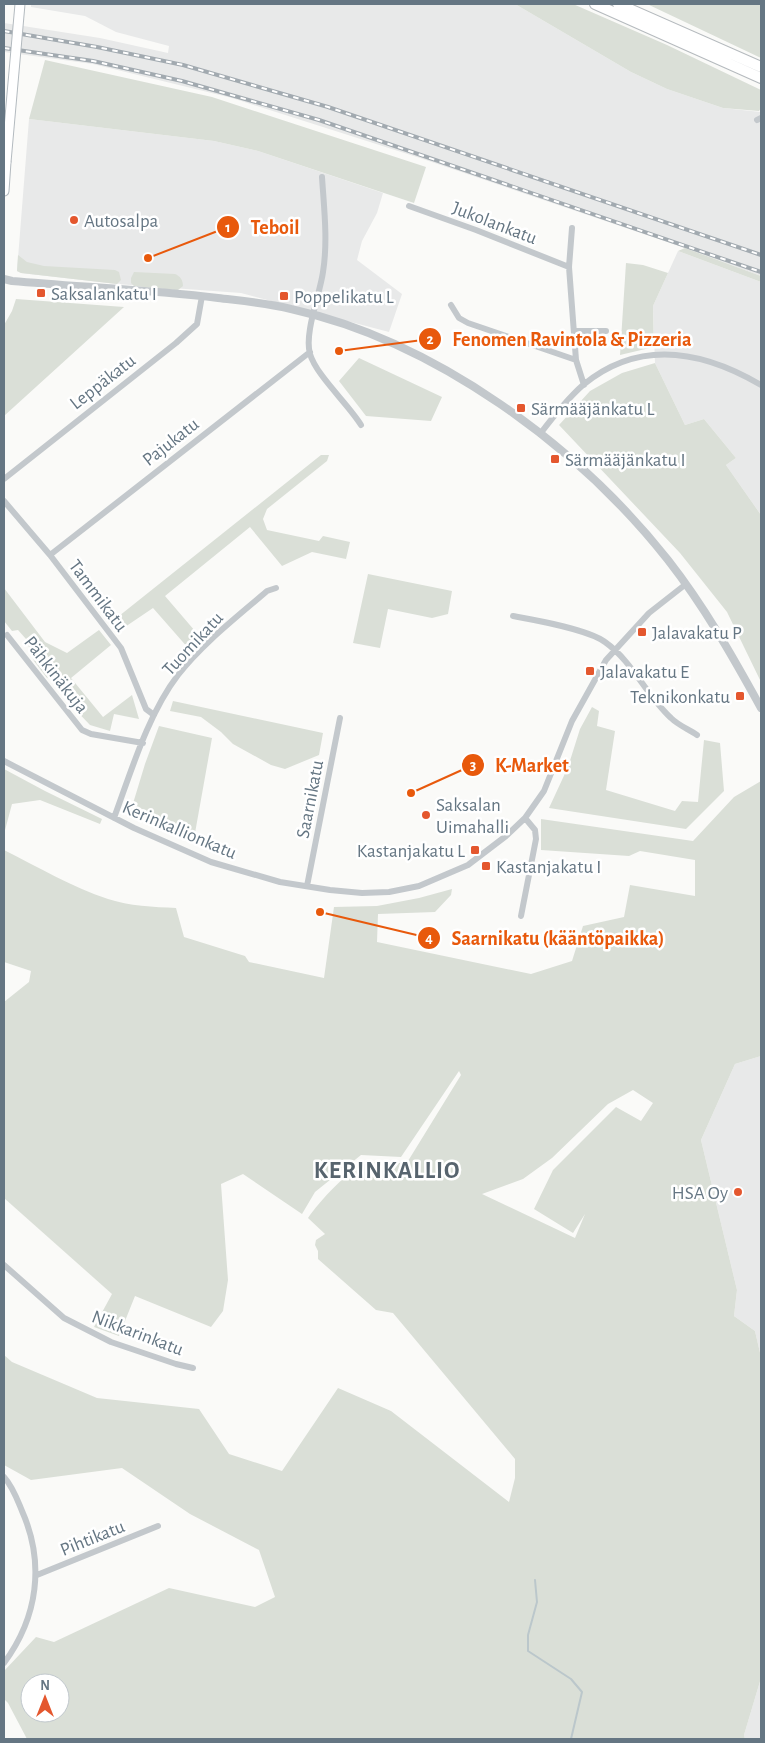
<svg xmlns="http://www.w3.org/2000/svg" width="765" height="1743" font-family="'Alegreya Sans',sans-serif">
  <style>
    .built { fill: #e8e9e9 }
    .green { fill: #dadfd7; fill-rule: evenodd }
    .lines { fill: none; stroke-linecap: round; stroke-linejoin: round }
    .stream { stroke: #bbc7cb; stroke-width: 2 }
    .secondary-casing { stroke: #b3babf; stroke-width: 11 }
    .primary-casing { stroke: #b5babe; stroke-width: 12 }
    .minor { stroke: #c3c8cc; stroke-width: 6 }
    .tertiary { stroke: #c3c8cc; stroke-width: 8 }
    .secondary { stroke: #fff; stroke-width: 9 }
    .primary { stroke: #fff; stroke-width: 10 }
    .rail-casing { stroke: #a2aab0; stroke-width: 4 }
    .rail { stroke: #fff; stroke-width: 2; stroke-dasharray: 5.5; stroke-linecap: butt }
    .secondary-bridge-casing { stroke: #b3babf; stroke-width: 11; stroke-linecap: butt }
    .secondary-bridge { stroke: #fff; stroke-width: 9 }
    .poi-dot { fill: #e4572e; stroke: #fff; stroke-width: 2 }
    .labels { text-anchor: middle; stroke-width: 5; stroke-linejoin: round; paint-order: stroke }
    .poi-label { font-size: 19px; fill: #657683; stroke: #fff; text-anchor: start }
    .street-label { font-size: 19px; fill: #657683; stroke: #fff }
    .district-label { font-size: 24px; font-weight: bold; letter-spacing: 1px; fill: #57646e; stroke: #fff }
    .leader { fill: none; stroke: #e8590c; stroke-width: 2 }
    .callout-dot { fill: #e8590c; stroke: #fff; stroke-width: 2 }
    .mark-label { font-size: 15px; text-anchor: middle; font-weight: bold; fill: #fff }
    .callout-label { font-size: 20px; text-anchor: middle; font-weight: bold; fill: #e8590c; stroke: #fff; stroke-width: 5; stroke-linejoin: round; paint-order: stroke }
  </style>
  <rect width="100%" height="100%" fill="#fafaf8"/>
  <path class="built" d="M31,4H515L631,72L667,89L723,108L761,112V276L685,248L420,158L232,98L93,64L4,52V23L100,38L168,53L169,46L116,32L85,16L31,7Z
    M29,119L214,141L258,151L383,193L377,213L362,241L357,260L402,294L389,332L241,293L117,284L21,273L17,271Z
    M678,251L761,282V515L726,465L736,458L704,419L685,425L655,363L653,306Z
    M761,1056V1357L755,1331L734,1316L737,1290L701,1140L735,1064Z
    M761,1678V1739H745L744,1735Z"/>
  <path class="green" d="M515,4H573L667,45L761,90V108L759,111L723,108L667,89L631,72Z
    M647,4H761V58Z
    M45,60L212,97L426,167L414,203L258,151L214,141L29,119Z
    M685,248L761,276V282L678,251Z
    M18,255L27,262L44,266L115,270L119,272L121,280L117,284L21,273L17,271Z
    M626,263L643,265L668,273L653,306L654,347L620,355Z
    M134,272L175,274C180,276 183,280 183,286L178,290H175L134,286L131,283V278Z
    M16,299L124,307L4,416V325L12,311Z
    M359,358L442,397L431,421L366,416L339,381Z
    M655,363L685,425L704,419L736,458L726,465L761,515V682L727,612L680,553L559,425L590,391L622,373Z
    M321,455H329L327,461L267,509L263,519L267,530L319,541L323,536L350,542L346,559L312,552L282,566L250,527L165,596L201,638L189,649L153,608L122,629L114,620Z
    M368,574L452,591L448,614L432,618L388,609L380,648L353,643Z
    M4,588L45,642L67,653L99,630L111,645L71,678L103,717L132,695L139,719L114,714L110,731L90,725L68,702L63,688L57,680L47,678L34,661L26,639L18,630L12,631L4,621Z
    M173,701L323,733L319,755L285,769L271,765L233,744L221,732L201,717L170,711Z
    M592,707L599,711L597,726L615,731L606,790L675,811L682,801L698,802L704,740L720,743L724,791L686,829L549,808L568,767L580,729Z
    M159,726L212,738L195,833L139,815L131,810L145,764Z
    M4,769L45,791L102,819L100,824L40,800L12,804L4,834Z
    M761,781V1056L735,1064L701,1140L737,1290L734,1316L755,1331L761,1357V1678L744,1735L745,1739H27L8,1703L4,1699V1671L36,1637L54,1642L169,1588L255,1607L275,1597L259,1550L190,1514L122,1468L31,1480L4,1465V1355L12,1362L97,1398L199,1409L229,1454L282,1471L338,1388L391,1411L509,1502L515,1478V1459L393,1313L376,1310L318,1259V1251L315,1245L316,1240L325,1234L308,1218C319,1202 350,1167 369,1163C383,1161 395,1166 408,1161L461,1075L459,1071L401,1157L361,1155L315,1192L302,1214L243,1174L221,1184L228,1280L223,1311L211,1327L135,1296L119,1336L94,1327L112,1294L4,1198V1002L29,982L31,971L4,962V850C38,867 72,887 108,899C129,906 154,907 176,908L184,937L245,956L249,962L324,978L334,907L377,906L419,898L452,889L451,895L435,912L378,914L377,942L531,974L572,961L583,926L624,917L630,885L695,896V860L640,851L629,856L541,850V819L693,841L734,797ZM633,1090L653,1103L641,1121L616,1107L553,1170L534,1209L573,1233L585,1214L575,1238L482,1194L523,1179L552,1158L608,1104ZM30,1683H60V1713H30Z"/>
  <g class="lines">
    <path class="stream" d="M535,1580L537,1602L528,1635V1651L571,1679L582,1692L571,1739"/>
    <g class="secondary-casing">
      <path id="secondary" d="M4,191L6,162"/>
    </g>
    <g class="primary-casing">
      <path id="primary" d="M595,4L761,78
        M618,4L761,67"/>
    </g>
    <path class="minor" d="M757,120L761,118
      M322,177C324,208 328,241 323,272C320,294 304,333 310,354C316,375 349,405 361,425
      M409,206L476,230L569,267
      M572,228L569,267L576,360L584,385
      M451,305L459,318L468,323L576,360
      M574,331H606
      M540,434C553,417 567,399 583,385C640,338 703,351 761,385
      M4,479L176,343L197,324L202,296
      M4,501L50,555L121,648L146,709L154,715
      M50,555L310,352
      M513,616C535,620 588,629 605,642C633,662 646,695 671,718C678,725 688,729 697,735
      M7,635L82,730L91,734L143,743
      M4,761L134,828L211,862L280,882L330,890L362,893L389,892L419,886L468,865L506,836L525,818L544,791L572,721L606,660L649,613L686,584
      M114,818C131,772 148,714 178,675C203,643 237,617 267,591L276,588
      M307,886L340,718
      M521,916L536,839L535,830L525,818
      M4,1265L64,1318L111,1342L176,1364L193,1368
      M4,1477C13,1487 17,1499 22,1511C45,1563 38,1617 4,1663
      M37,1575L158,1526"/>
    <path class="tertiary" d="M4,279L12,281C81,287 150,290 218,298C243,301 267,303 291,309C435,341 578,446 668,560C704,606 733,657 761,708"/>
    <use href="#secondary" class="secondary"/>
    <use href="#primary" class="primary"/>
    <g class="rail-casing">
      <path id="rail" d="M4,31L97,47L183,65L328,107L761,255
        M4,48L93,61L182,81L319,120L761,272"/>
    </g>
    <use href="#rail" class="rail"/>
    <g class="secondary-bridge-casing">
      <path id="secondary-bridge" d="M6,162L20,4"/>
    </g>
    <use href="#secondary-bridge" class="secondary-bridge"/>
  </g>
  <g class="poi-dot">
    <circle cx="74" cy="220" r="5"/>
    <rect x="36" y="288" width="10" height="10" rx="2.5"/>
    <rect x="279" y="291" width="10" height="10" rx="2.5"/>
    <rect x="516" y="403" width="10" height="10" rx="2.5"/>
    <rect x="550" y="454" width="10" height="10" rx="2.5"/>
    <rect x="637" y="627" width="10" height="10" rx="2.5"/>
    <rect x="585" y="666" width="10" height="10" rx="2.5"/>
    <rect x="735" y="691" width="10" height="10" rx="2.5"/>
    <circle cx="426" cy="815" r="5"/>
    <rect x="470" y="845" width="10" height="10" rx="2.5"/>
    <rect x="481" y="861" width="10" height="10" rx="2.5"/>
    <circle cx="738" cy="1192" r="5"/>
  </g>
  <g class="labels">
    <g class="poi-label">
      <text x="84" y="227">Autosalpa</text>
      <text x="51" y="300">Saksalankatu I</text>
      <text x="294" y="303">Poppelikatu L</text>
      <text x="531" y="415">Särmääjänkatu L</text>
      <text x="565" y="466">Särmääjänkatu I</text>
      <text x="652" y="639">Jalavakatu P</text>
      <text x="600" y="678">Jalavakatu E</text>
      <text x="730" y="703" text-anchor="end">Teknikonkatu</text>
      <text x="436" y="811">Saksalan<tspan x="436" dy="22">Uimahalli</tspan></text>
      <text x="465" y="857" text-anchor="end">Kastanjakatu L</text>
      <text x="496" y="873">Kastanjakatu I</text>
      <text x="728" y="1199" text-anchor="end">HSA Oy</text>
    </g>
    <g class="street-label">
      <text transform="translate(495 222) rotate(21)" y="7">Jukolankatu</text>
      <text transform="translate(102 381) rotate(-38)" y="7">Leppäkatu</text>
      <text transform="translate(170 441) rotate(-38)" y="7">Pajukatu</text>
      <text transform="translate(99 595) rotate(53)" y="7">Tammikatu</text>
      <text transform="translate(192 643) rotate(-47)" y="7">Tuomikatu</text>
      <text transform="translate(57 674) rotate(52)" y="7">Pähkinäkuja</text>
      <text transform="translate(309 799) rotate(-79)" y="7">Saarnikatu</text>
      <text transform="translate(180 829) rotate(23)" y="7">Kerinkallionkatu</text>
      <text transform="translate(138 1332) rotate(21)" y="7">Nikkarinkatu</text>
      <text transform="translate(92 1537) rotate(-22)" y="7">Pihtikatu</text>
    </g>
    <g class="district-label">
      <text x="387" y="1178">KERINKALLIO</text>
    </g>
  </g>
  <path class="leader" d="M148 258L228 227M339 351L430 339M411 793L473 765M320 912L429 938"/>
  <g class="callout-dot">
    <circle cx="148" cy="258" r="5"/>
    <circle cx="339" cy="351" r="5"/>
    <circle cx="411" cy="793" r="5"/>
    <circle cx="320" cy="912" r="5"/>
    <circle cx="228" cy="227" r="12"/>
    <circle cx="430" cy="339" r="12"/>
    <circle cx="473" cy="765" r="12"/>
    <circle cx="429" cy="938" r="12"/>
  </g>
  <g class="mark-label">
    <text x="228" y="232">1</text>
    <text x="430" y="344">2</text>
    <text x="473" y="770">3</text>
    <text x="429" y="943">4</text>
  </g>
  <g class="callout-label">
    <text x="275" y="234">Teboil</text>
    <text x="572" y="346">Fenomen Ravintola &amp; Pizzeria</text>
    <text x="532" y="772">K-Market</text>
    <text x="558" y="945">Saarnikatu (kääntöpaikka)</text>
  </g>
  <rect width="765" height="1743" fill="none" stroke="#657683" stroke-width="10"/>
  <g transform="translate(45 1698)"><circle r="24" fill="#ffffff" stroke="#c1c8cd"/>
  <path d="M0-4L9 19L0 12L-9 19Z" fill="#e4572e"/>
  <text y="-8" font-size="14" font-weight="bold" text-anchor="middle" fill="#657683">N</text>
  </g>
</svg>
